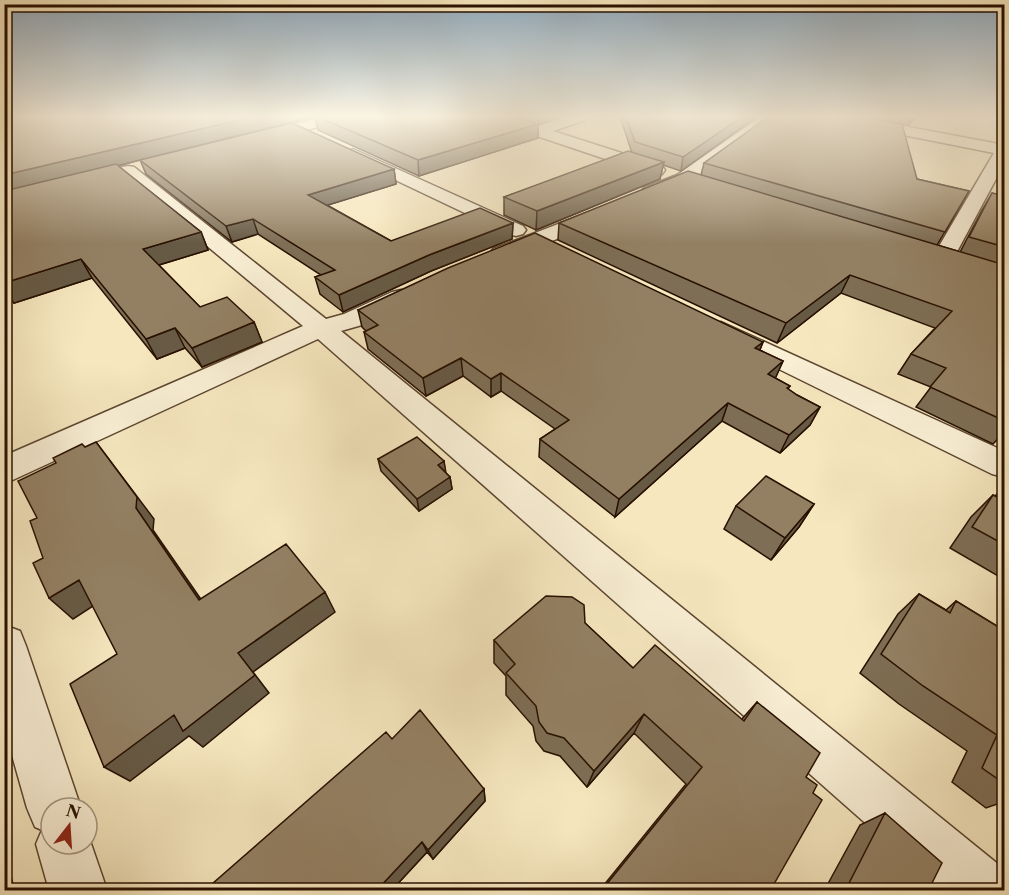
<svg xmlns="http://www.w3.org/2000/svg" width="1009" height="895" font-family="'Libre Caslon Text',serif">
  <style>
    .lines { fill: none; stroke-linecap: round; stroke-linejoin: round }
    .street-casing { stroke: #5c4630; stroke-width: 3 }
    .street { fill: #f9efd5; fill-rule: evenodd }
    .wall { fill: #7e6e55; stroke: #281000; stroke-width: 1.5 }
    .shaded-wall { fill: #675a45; stroke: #281000; stroke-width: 1.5 }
    .building { fill: #938063; stroke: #281000; stroke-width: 1.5 }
  </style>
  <rect width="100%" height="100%" fill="#f6e7bf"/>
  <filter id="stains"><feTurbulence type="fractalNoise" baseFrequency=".00333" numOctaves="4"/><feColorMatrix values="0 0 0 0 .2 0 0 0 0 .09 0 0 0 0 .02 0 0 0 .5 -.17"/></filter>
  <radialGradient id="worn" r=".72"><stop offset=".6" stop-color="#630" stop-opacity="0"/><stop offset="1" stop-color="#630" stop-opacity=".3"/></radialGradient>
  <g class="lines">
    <g class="street-casing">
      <path id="street" d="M322,117H347L345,120L256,143L248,138L251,135Z
        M487,117H509L538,126L565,117H587L585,120L553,131L662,166L665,170L662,174H650L489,120Z
        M760,117H777L689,183L650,197L644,196L641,192L644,188L677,175Z
        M826,117H856L1004,145V164L951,263L943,265L935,263L932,258L994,153L833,121Z
        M353,149L523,226L526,230L523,234L516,236L509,234L347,157L345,154Z
        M128,166L134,167L326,319L344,314L392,292L401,290L410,292L413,297L410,302L362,325L341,331L1004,869V890H941L318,339L4,484V456L303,326L122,175L119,171L122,167Z
        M600,208L607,210L610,214L607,218L509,259L501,261L493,259L490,254L493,249Z
        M721,322L1004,451V477L992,474L712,336L708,330L712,324Z
        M4,625L20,631L26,646L81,808H51V844H87V832L107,890H49L36,844L42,830L35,827L27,808L4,727Z"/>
    </g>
    <use href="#street" class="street"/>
  </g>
  <path class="wall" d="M4,117H312L209,143L394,169L396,184L327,205L391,241L513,223L512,239L431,271L343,312L320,294L315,277L321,275L258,234L232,242L146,174L140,160L118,166L201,232L208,250L159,265L200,307L254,322L262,342L202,367L185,348L157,359L92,278L14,303L5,290Z
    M315,117H558L538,125V138L419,176L318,130Z
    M620,117H756L681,171L663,165L660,179L536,230L504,215V197L632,153Z
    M869,117H917L908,125Z
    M704,163L917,179L969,191L937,245L960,252L982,210L992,193L1005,196V293L998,304L1005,306V431L993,444L916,407L931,387L898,374L911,354L935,328L841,293L777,343L558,240L559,223L701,175Z
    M358,310L763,342L760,350L783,361L775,378L790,386L788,389L797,395L820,407L810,425L780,453L722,421L615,517L539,457L540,439L555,429L501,391L491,397L463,376L426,396L368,349L364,332L366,331L362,327Z
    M378,459L444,461L445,472L450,477L452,489L419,511L381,471Z
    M1003,488L1005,489V580L950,548L971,517L993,495L995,496Z
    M814,504L799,527L771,560L724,529L736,506Z
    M919,594L946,610L956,601L1005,631V806L1000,803L986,808L952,782L967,751L899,704L860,673L898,614Z
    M585,623L633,668L741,720L757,702L806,777L770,891H599L686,784L634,733L587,787L560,756L544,751L536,741L533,726L506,695V676L494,663V640Z
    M392,739L484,789L485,801L433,859L427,852L391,891H204Z
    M885,813L928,891H824L860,825Z"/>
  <path class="shaded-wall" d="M252,117H312L4,194V175Z
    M538,117H558L538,125V138L419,176L418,160L538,124Z
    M742,117H756L681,171L683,157Z
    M911,117H917L908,125Z
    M664,162L660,179L536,230L537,211Z
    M394,169L396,184L312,210L308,195Z
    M253,219L258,234L232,242L226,226Z
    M513,223L512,239L431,271L343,312L339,295L429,255Z
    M201,232L208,250L152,267L143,249Z
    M81,259L92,278L14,303L4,290V283Z
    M850,275L841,293L777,343L786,323Z
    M254,322L262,342L202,367L192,348Z
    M175,328L185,348L157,359L146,339Z
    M763,342L756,359L755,348Z
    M461,358L463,376L426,396L423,378Z
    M783,361L775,379L768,374Z
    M501,373V391L491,397V379Z
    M728,403L722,421L615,517L619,499Z
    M820,407L810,425L780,453L789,435Z
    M96,442L154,519L153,530L216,621L199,600L136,508Z
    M444,461L446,473L438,465Z
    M450,477L452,489L419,511L417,499Z
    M814,504L799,527L771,560L785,538Z
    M79,580L101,601L73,619L49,598Z
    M325,592L335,612L253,672L269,693L203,747L189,736L130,781L104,767L238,653Z
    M644,714L634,733L587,787L594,771Z
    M484,789L485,801L433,859L428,850Z
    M422,842L427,852L391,891H376Z
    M4,852L15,891H4Z"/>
  <path class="building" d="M16,117H252L4,175V119Z
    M318,117H516L538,124L418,160Z
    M626,117H742L683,157L635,142Z
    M768,117H867L902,124L917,179L969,191L945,232L704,163Z
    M292,123L394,169L308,195L391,241L480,208L513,223L429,255L339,295L315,277L335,270L253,219L226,226L140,160Z
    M628,151L664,162L537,211L504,197Z
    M116,164L201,232L143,249L200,307L227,297L254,322L192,348L175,328L146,339L81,259L4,283V191Z
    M688,171L1005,265V293L998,304L1005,306V421L930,387L946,368L911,354L952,311L850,275L786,323L559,223Z
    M992,193L1005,196V247L969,237Z
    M535,233L763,342L755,348L783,361L768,374L790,386L787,388L797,395L820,407L789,435L728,403L619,499L540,439L569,420L501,373L491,379L461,358L423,378L364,332L378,325L358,310L448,268Z
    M417,437L444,461L438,465L450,477L417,499L378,459Z
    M96,442L137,497L136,508L199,600L286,544L325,592L238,653L255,675L183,731L174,715L104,767L70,684L117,654L79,580L49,598L33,563L43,558L30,521L37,518L18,481L56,463L53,458L82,444L85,447Z
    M766,476L814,504L785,538L736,506Z
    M1003,488L1005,489V545L972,527L993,495L997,497Z
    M919,594L950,613L956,601L1005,631V784L982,768L997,735L923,686L881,654Z
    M546,596L572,597L584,605L585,623L633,668L655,645L744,721L757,702L820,753L806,777L817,785L813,793L822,800L770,891H601L702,767L644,714L594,771L564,738L547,733L539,722L536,706L506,673L515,664L494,640Z
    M420,710L484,789L428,850L422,842L376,891H204L386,732L392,739Z
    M885,813L942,863L928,891H845Z"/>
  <linearGradient id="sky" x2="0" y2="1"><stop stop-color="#91abbe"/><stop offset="0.48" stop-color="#fbf4e2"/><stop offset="1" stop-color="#fbf4e2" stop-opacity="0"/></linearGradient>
  <rect width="1009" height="243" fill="url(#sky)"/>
  <rect width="1009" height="895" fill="none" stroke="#f6e7bf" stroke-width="24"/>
  <rect x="6" y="6" width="997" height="883" fill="none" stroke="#281000" stroke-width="3"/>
  <rect x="12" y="12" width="985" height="871" fill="none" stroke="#281000" stroke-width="1.5"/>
  <g transform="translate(69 826) rotate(17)"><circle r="28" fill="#f9efd5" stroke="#a59680" stroke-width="1.5"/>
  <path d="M0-4.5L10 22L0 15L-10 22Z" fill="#8f2418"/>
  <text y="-9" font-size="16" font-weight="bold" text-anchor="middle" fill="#281000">N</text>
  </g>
  <rect width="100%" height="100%" filter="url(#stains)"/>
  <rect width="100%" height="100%" fill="url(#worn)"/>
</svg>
